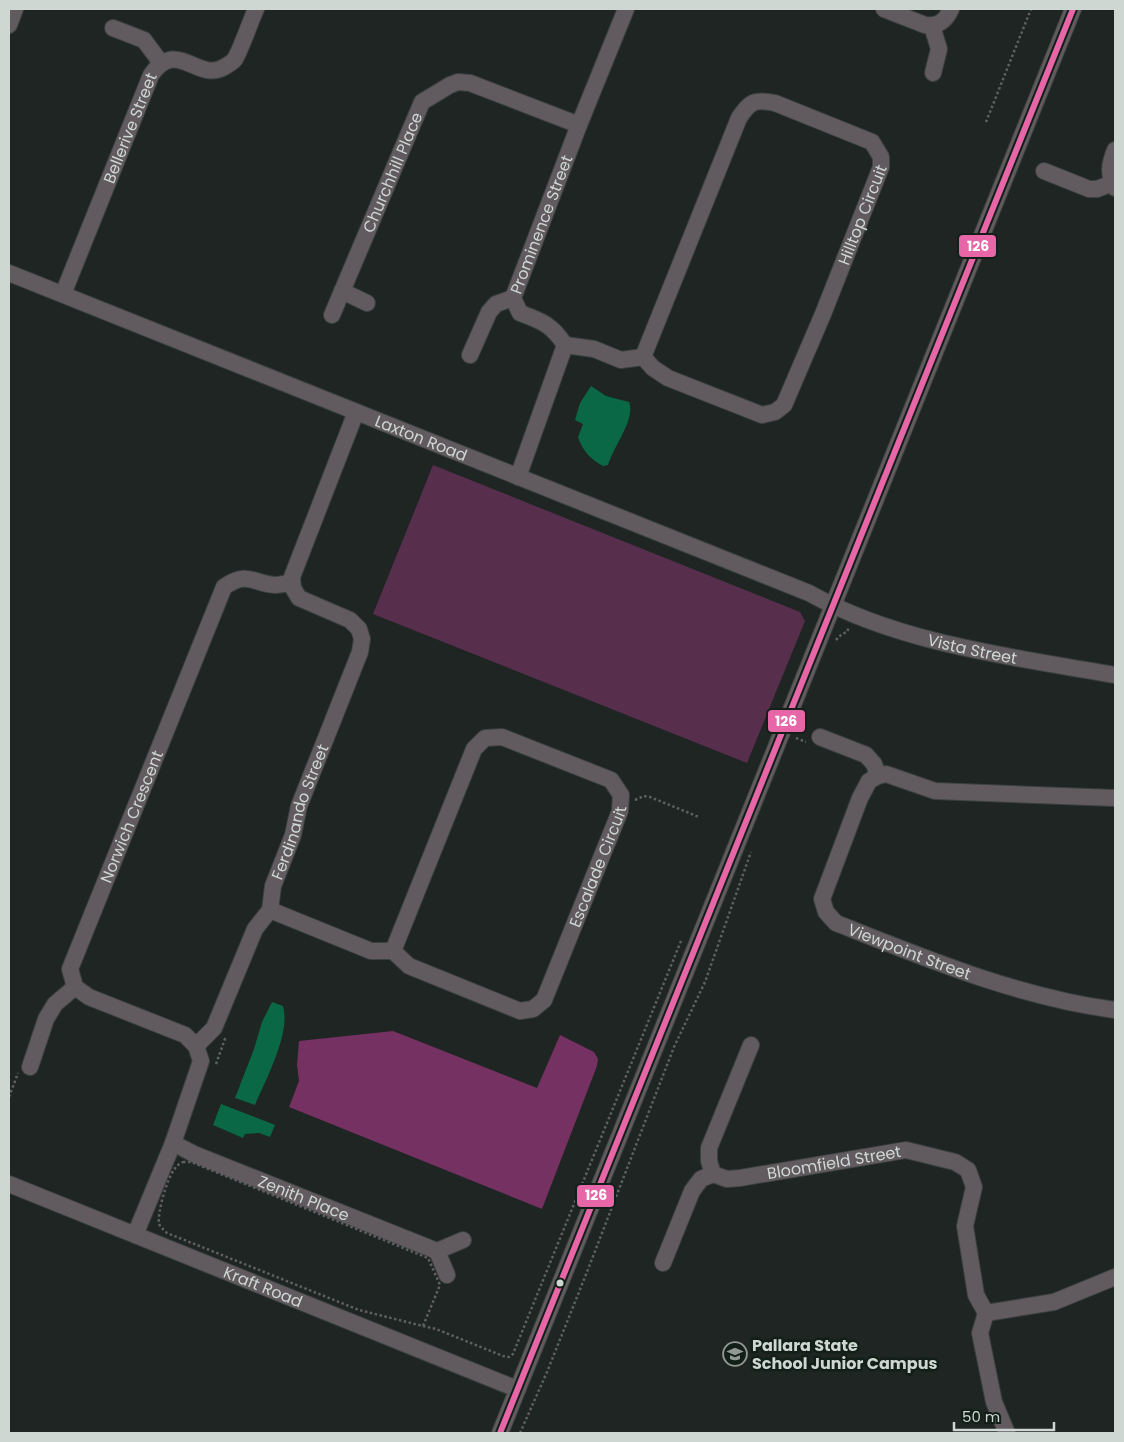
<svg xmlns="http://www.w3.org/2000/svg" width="1124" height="1442" font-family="Poppins,sans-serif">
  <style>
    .green { fill: #572e4c }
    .forest { fill: #743162 }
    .water { fill: #0a6847 }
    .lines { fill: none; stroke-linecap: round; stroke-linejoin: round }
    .minor-casing { stroke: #3b413e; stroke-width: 18 }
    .path { stroke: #605f61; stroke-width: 2.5; stroke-dasharray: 2.5 2.5; stroke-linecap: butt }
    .minor { stroke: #615b5f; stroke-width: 16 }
    .bus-1-casing { stroke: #121f18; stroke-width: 10 }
    .bus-1 { stroke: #e766a7; stroke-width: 6 }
    .bus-dot { fill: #cfd7d2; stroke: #121f18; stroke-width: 2 }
    .labels { text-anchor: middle; stroke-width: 5; stroke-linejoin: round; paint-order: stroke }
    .street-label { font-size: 16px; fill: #cfd7d2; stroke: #121f18 }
    .poi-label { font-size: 16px; font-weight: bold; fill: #cfd7d2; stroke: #121f18; text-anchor: start }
    .line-badge { stroke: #121f18; stroke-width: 2 }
    .badge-label { font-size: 14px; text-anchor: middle; font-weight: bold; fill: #fff }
  </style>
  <rect width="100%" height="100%" fill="#1e2522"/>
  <path class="green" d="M433,465L800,612L805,621L747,763L373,614Z"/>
  <path class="forest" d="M393,1031L537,1088L560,1035L594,1052L598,1059L597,1066L542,1209L289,1107L299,1081L297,1065L299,1041Z"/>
  <path class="water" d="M591,386L606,396L629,402C636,419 613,447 608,465L603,466C591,460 582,450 578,437L583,424L575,420L580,403Z
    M272,1002L283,1006C291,1033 266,1079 255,1105L235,1098L254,1049L262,1022Z
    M221,1104L275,1125L270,1137L259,1133L245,1134L243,1138L213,1125Z"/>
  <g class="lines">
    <g class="minor-casing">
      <g id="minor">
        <path d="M884,9L925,25C939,27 946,20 951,9"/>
        <path d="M9,25L15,9"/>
        <path d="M932,26L939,49L933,73"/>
        <path d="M113,28L144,40L161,63"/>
        <path d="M1115,150C1109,165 1108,174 1115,188"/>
        <path d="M1044,171L1089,189H1097L1113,183"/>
        <path id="s1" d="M9,273L809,593C900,644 1013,657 1115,675"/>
        <path d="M342,291L367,303"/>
        <path id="s2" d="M63,294L151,75C178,36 198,85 226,66C229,64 233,62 235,59C242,47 250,22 256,9"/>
        <path id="s3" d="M332,315L422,102L450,85L458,82L470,83L579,125"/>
        <path id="s4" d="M565,345L594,349L621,360L643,357L653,368L668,378L762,415L775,412L784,405L823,314L881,167V157L872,142L775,103C755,99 750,101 739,118L643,357"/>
        <path d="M470,355L489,312L496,304L513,298"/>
        <path id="s5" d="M518,477L565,345C552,325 542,321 520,313L513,298L579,125L626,9"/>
        <path d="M820,737L866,755L874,764L878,776"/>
        <path id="s6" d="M1115,798L935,791L886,774L878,776L869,781L860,798L822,899L826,912L836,923C927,959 1018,997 1115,1010"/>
        <path id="s7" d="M270,910L371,951H393L409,966L520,1011L533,1009L544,1000L620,811L621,795L611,780L502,737L485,738L474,749L393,951"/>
        <path id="s8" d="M751,1045L709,1148V1161L713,1174L727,1179L740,1178L906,1150L955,1162L968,1170L974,1187L965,1226L976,1295L986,1313L980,1333L994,1402L1007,1433"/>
        <path id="s9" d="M196,1046L185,1035L89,997L75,987L70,969L224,587C248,570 253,584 276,585C281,585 287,583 292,582"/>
        <path d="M30,1067L46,1019L55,1004L75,987"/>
        <path id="s10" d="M173,1143L194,1154L437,1251L463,1240"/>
        <path id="s11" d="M9,1184L517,1389"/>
        <path id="s12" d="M135,1235L173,1143L201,1061L196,1046L214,1028L255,929L270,910L273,886L293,835L299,806L360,652L362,639L359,629L350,620L299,598L293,588L292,577L356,412"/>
        <path d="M437,1251L447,1275"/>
        <path d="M663,1263L692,1191L701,1179L713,1174"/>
        <path d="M986,1313L1054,1302L1115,1277"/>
        <path d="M500,1433L1073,9"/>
      </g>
    </g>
    <path class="path" d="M986,122L1031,9
      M836,640L842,634L847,632L849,627
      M796,738L806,742
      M635,800L644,796L650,797L699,817
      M216,1064L226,1036
      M9,1097L18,1073
      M183,1162H191L428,1258L440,1285L423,1326L359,1310L167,1233C164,1230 161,1228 159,1224C157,1213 167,1179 174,1170C176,1166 179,1164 183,1162Z
      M423,1326L436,1329L503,1356L509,1357L513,1354L681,941
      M520,1433L547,1372L585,1277L674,1047L705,982L751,852"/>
    <use href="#minor" class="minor"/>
    <g class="bus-1-casing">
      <path id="bus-1" d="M500,1433L1073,9"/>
    </g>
    <use href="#bus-1" class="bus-1"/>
  </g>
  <defs>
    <g id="school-ring" transform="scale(1.25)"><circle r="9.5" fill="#121f18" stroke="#919994" stroke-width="1.5"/><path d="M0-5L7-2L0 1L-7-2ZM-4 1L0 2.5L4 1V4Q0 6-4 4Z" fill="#919994"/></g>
  </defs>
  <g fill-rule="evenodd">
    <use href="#school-ring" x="735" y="1354"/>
  </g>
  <circle class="bus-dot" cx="560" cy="1283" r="4.5"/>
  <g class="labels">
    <g class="street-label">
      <text dy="6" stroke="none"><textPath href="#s2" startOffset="179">Bellerive Street</textPath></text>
      <text dy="6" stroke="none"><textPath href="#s3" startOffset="155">Churchhill Place</textPath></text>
      <text dy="6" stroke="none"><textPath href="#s4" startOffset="445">Hilltop Circuit</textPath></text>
      <text dy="6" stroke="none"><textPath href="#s5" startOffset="292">Prominence Street</textPath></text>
      <text dy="6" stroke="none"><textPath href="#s1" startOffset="444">Laxton Road</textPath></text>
      <text dy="6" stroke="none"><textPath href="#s1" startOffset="1035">Vista Street</textPath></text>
      <text dy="6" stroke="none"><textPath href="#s12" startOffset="462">Ferdinando Street</textPath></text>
      <text dy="6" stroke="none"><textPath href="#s9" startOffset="319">Norwich Crescent</textPath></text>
      <text dy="6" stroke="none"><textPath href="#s7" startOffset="444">Escalade Circuit</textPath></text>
      <text dy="6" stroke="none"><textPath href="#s6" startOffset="485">Viewpoint Street</textPath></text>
      <text dy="6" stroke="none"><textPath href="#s8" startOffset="261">Bloomfield Street</textPath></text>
      <text dy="6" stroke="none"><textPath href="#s10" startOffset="142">Zenith Place</textPath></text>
      <text dy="6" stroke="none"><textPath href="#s11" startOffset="274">Kraft Road</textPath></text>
    </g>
    <g class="poi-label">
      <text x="752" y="1351">Pallara State<tspan x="752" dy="18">School Junior Campus</tspan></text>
    </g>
  </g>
  <g class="line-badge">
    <rect x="958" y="234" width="39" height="24" rx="5" fill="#e766a7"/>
    <rect x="767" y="709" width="39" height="24" rx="5" fill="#e766a7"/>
    <rect x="576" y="1184" width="39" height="24" rx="5" fill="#e766a7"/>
  </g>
  <g class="badge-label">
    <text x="978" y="251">126</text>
    <text x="786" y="726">126</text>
    <text x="596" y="1200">126</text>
  </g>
  <rect width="1124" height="1442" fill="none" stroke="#cfd7d2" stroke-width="20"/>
  <path d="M954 1422v8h100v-8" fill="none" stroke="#cfd7d2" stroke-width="2.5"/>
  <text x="962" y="1422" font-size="15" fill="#cfd7d2" stroke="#121f18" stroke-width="4" paint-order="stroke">50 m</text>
</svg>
